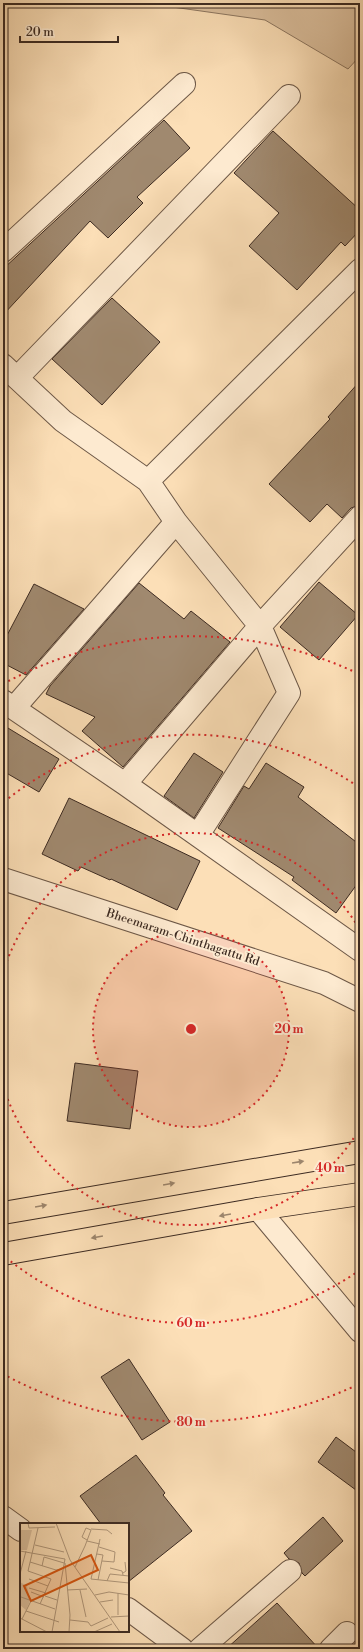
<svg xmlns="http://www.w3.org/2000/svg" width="363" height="1652" font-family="'Libre Bodoni',serif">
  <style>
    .green { fill: #dcc09e; stroke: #8c7660 }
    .building { fill: #a0896f; stroke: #3d2b22 }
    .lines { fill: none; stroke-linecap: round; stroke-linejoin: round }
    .minor-casing { stroke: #6d5847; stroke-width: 24 }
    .highway-casing { stroke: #3d2b22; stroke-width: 24 }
    .minor { stroke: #fdead0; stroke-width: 22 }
    .highway { stroke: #fcdfb7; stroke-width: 22 }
    .oneway { fill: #9c856c }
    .ring { fill: none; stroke: #d62828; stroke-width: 2; stroke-dasharray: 2 4 }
    .labels { text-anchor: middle; stroke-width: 4; stroke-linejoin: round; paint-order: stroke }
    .street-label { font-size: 12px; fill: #3d2b22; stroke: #fdead0 }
    .inset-road { fill: none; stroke: #b0977b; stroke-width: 1 }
    .view { fill: #d7540e; fill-opacity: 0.15; stroke: #d7540e; stroke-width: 2 }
    .inset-edge { fill: none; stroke: #3d2b22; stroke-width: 2 }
    .centre { fill: #d62828; stroke: #fdead0; stroke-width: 2 }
    .ring-label { font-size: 12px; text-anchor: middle; font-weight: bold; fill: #d62828; stroke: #fdead0; stroke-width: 4; stroke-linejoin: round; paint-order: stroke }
  </style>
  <rect width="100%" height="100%" fill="#fcdfb7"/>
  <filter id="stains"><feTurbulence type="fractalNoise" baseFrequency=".005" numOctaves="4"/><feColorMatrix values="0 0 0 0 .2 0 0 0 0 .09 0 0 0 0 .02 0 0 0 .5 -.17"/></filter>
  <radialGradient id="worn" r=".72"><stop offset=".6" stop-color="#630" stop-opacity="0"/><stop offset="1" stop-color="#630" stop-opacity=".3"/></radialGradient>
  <path class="green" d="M144,3H360V56L348,69L265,20Z"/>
  <path class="building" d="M164,120L190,148L137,197L143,203L108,238L90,221L3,315V269Z
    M273,131L360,210V230L345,246L341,242L297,290L249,246L279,213L234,173Z
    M112,298L160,342L102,405L52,359Z
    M360,381V505L351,508L342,518L327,504L310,522L269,484L330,419L328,417Z
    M319,582L358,615L319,660L280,627Z
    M139,583L184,619L191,611L230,642L123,767L82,731L95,717L46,694L50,686Z
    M34,584L84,609L26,675L3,663V643Z
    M3,725L59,759L39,792L3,771Z
    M194,753L223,772L194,818L164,796Z
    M266,763L304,787L298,797L360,845V880L336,913L292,880L294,877L218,828L244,786L249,789Z
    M69,798L200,861L177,910L111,879L110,880L81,867L78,871L42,854Z
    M75,1063L138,1071L130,1129L67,1121Z
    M129,1359L170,1422L142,1440L101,1377Z
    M336,1437L360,1455V1493L318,1462Z
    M136,1455L165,1493L163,1495L192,1531L128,1582V1524H101L80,1496Z
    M323,1517L343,1541L305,1576L302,1573L299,1563L289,1559L284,1553Z
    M277,1603L319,1649H226Z"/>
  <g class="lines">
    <g class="minor-casing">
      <path id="minor" d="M3,251L184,84
        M3,365L63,421L148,481L176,522L260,626L360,517
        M17,378L289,96
        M148,481L360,270
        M3,701L125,784L360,950
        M14,708L176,522
        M125,784L260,626L289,693L198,835
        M3,879L324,983L360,1001
        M258,1209L360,1331
        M3,1517L21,1530
        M128,1609L182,1649
        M200,1649L290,1571
        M331,1649L347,1633"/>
    </g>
    <g class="highway-casing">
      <path id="highway" d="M3,1213L360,1152
        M3,1254L258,1209L360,1194"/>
    </g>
    <use href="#minor" class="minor"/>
    <use href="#highway" class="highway"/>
  </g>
  <defs><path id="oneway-solid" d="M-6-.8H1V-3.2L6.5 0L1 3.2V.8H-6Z"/></defs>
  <g class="oneway">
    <use href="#oneway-solid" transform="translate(298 1162) rotate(-9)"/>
    <use href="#oneway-solid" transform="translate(169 1184) rotate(-10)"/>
    <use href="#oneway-solid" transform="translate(41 1206) rotate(-10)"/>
    <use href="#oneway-solid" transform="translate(225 1215) rotate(170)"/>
    <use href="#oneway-solid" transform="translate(97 1237) rotate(170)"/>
  </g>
  <circle cx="191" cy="1029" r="98" fill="#d62828" fill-opacity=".12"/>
  <g class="ring">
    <circle cx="191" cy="1029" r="98"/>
    <path d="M360 1128A196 196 0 0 1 3 1085M3 973A196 196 0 0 1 360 930"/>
    <path d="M360 1270A294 294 0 0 1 4 1256M4 802A294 294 0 0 1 360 788"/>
    <path d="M357 1385A393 393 0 0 1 3 1374M3 684A393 393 0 0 1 357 673"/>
  </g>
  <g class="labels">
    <g class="street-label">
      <text transform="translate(183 937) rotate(18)" y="4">Bheemaram-Chinthagattu Rd</text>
    </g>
  </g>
  <g transform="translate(20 1523)">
    <rect width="109" height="109" fill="#fcdfb7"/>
    <path d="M0,7H12L7,27H0ZM0,59L7,63L10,78L6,87L0,82Z" fill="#dcc09e"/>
    <path class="inset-road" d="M8,0L9,5L35,4M36,0L50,37L100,109M18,5L8,48L31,56L20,81M71,6L87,7L92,11M80,16L71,56L109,60M67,18L80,21M15,22L44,29M79,24L95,29L94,39L82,38M0,28L45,36L32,109M77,31L83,32L78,57M10,39L36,47L42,46M45,40L50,92L49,109M22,43L24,34L44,40M55,44L65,23L71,7L66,5L62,14L67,17M90,45L102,48L103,52M103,50L106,48L105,39M0,51L6,28M9,56L28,63M87,58L90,51L109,53M9,65L26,70M47,67L67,66M60,67L66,94M11,69L24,74M98,70V92M75,72L89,69L109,72M25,73L37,77M1,74L35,86M80,79L93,77M6,88L39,99M91,94L109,93M0,95L27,109M2,96L11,78M50,97L68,99L71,103L88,95M74,109L92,101"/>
    <path class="view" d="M71,32L78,47L11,78L4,63Z"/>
    <rect width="109" height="109" class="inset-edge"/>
  </g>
  <circle cx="191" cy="1029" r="6" class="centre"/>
  <g class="ring-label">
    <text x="289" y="1033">20 m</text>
    <text x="330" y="1172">40 m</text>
    <text x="191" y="1327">60 m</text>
    <text x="191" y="1426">80 m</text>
  </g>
  <rect width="363" height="1652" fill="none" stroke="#fcdfb7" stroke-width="16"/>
  <rect x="4" y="4" width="355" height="1644" fill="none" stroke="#3d2b22" stroke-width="2"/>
  <rect x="8" y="8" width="347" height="1636" fill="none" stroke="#3d2b22"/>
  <path d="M20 36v6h98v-6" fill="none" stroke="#3d2b22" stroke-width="2"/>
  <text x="26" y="36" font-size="12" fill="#3d2b22" stroke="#fdead0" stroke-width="3" paint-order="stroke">20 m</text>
  <rect width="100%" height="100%" filter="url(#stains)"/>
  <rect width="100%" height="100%" fill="url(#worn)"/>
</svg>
